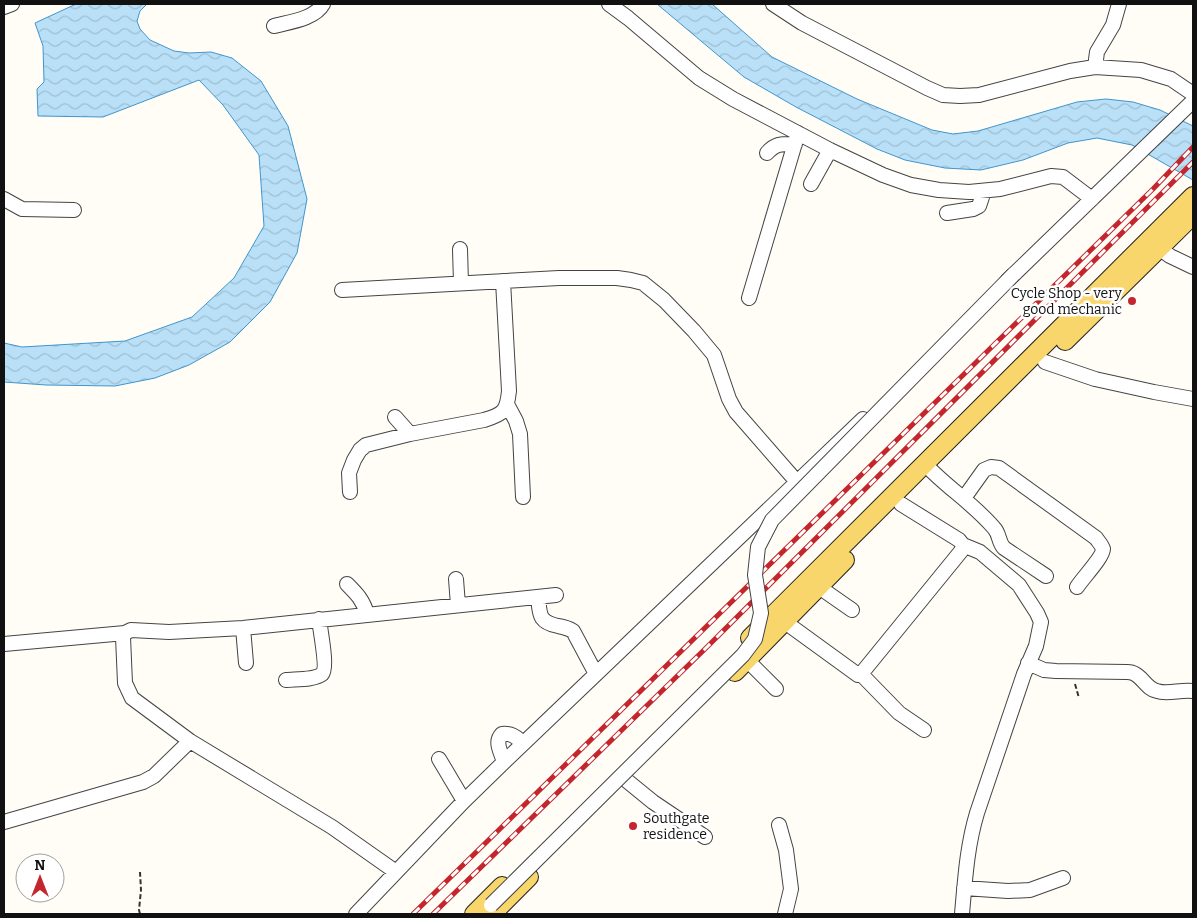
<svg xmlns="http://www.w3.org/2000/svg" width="1197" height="918" font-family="Bitter,serif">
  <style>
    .water { fill: url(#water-waves); stroke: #3f96cf }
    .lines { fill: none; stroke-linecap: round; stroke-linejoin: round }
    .minor-casing { stroke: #444; stroke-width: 16 }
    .major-casing { stroke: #222; stroke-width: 20 }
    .path { stroke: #333; stroke-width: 2; stroke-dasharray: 5 2.5; stroke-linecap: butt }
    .minor { stroke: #fff; stroke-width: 14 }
    .major { stroke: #f9d66b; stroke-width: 18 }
    .rail-casing { stroke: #c4262e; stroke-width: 5 }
    .rail { stroke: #fff; stroke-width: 3; stroke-dasharray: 9; stroke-linecap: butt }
    .minor-bridge-casing { stroke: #444; stroke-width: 16; stroke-linecap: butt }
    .minor-bridge { stroke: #fff; stroke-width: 14 }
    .poi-dot { fill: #c4262e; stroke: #fff; stroke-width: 2 }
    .labels { text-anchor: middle; stroke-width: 5; stroke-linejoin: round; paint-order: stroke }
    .poi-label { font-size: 14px; fill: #111; stroke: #fff; text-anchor: end }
  </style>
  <defs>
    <pattern id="water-waves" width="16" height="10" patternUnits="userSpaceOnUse" patternTransform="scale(1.25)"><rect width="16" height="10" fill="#b9e0f7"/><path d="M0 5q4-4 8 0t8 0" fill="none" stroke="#9ebfd3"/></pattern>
  </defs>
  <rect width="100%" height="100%" fill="#fffdf5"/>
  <path class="water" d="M76,4H147L140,11L137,21L140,29L150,40L174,51L189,53L211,52L232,58L261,81L288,126L307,199L297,253L270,302L230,342L189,365L155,378L115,386L46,385L4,382V343L22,347L125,341L192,317L234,278L264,226L259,155L223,105L199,80L103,117L38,116L37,89L44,82L43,46L35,23Z
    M657,4H712L772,57L857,99L932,130L953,134L978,131L1077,102L1106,99L1133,102L1160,110L1193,126V180L1132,145L1097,138L1068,143L1023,160L981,170L945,168L905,160L877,149L796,107L744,77L701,41Z"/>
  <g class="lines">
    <g class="minor-casing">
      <path id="minor" d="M609,4L628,18L699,78L733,99L830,150L883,175L911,185L939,190L969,192L1000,189L1051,176L1063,177L1092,199
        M773,4L802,23L927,88L943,95L960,96L979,95L1070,71L1095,67L1141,70L1171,79L1193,94
        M4,7L12,4
        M274,26C289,22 315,19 323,4
        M1095,67L1097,52L1113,25L1119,4
        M767,153C776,143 782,144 795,144
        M811,184L830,150
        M4,199L22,209L74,210
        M947,213L973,209L979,206L984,191
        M1159,248L1170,256L1193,267
        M460,249L461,283
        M1007,281L1193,101
        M342,290L559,278H617L631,280L643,283L664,300L694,331L714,355L729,399L736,412L797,482
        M749,298L798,133
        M1045,362L1095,379L1154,392L1193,399
        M508,406L516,421L520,434L523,497
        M395,417L410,434
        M925,464C946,487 974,504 994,528C1000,534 998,542 1004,548L1046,576
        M350,492L349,473L354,460L360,450L366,445L410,434L484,420C504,414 507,411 509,391L503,281
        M964,498L984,470L991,467L999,468L1096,538C1098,541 1102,545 1103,549C1103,557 1082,579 1077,587
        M901,504L959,540L963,545L980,552L1019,585L1037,613L1041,622L1036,646L1024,674L977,813C967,846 965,880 962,914
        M456,579L458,605
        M347,584C357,594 363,600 367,614
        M819,587L852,610
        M538,597C540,614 538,622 558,626C564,627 568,628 573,631L596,674
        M785,622L858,675L861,674L962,550L963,545
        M243,628L246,663
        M125,633L123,637L125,683L132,698L190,741L332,827L396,872
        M4,644L125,633L131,630L169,632L243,628L556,595
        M747,660L776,689
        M1028,663L1044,670L1056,671L1127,672C1129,672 1132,672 1135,674C1143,678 1147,689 1157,691C1168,695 1181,689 1193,691
        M861,674L899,713L924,730
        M286,680C295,679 315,680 322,674C328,668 320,629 319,619
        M439,759L464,801
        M504,762C501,752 494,742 502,734C512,733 516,737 523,743
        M626,780L653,802L705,837
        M4,822L143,782L154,776L190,741
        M779,825L786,850L791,889L785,914
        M964,888L1008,891L1030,890L1063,878
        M356,914L464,801L504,762L863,419"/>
    </g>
    <g class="major-casing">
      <path id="major" d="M1065,341L1193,215
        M750,638L1193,196
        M735,672L845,560
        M474,914L502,886
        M492,914L529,877"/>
    </g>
    <path class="path" d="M1075,684L1079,698
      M140,914L139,910L141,890L140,872"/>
    <use href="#minor" class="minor"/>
    <use href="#major" class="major"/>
    <g class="rail-casing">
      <path id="rail" d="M413,914L1153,189L1193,147
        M433,914L706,648L1193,162"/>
    </g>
    <use href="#rail" class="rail"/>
    <g class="minor-bridge-casing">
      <path id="minor-bridge" d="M491,905L743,655L755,639L761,613L755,575L758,547L772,520L1014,274"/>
    </g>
    <use href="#minor-bridge" class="minor-bridge"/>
  </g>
  <g class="poi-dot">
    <circle cx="1132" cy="301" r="5"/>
    <circle cx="633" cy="826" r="5"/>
  </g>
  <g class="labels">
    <g class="poi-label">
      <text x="1122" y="298">Cycle Shop - very<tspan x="1122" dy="16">good mechanic</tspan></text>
      <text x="643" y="823" text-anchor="start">Southgate<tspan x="643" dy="16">residence</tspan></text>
    </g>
  </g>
  <rect width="1197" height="918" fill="none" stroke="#111111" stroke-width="10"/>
  <g transform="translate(40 878)"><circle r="24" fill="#ffffff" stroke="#a0a0a0"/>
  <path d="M0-4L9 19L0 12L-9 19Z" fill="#c4262e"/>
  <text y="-8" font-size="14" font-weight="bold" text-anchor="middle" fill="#111111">N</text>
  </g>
</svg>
